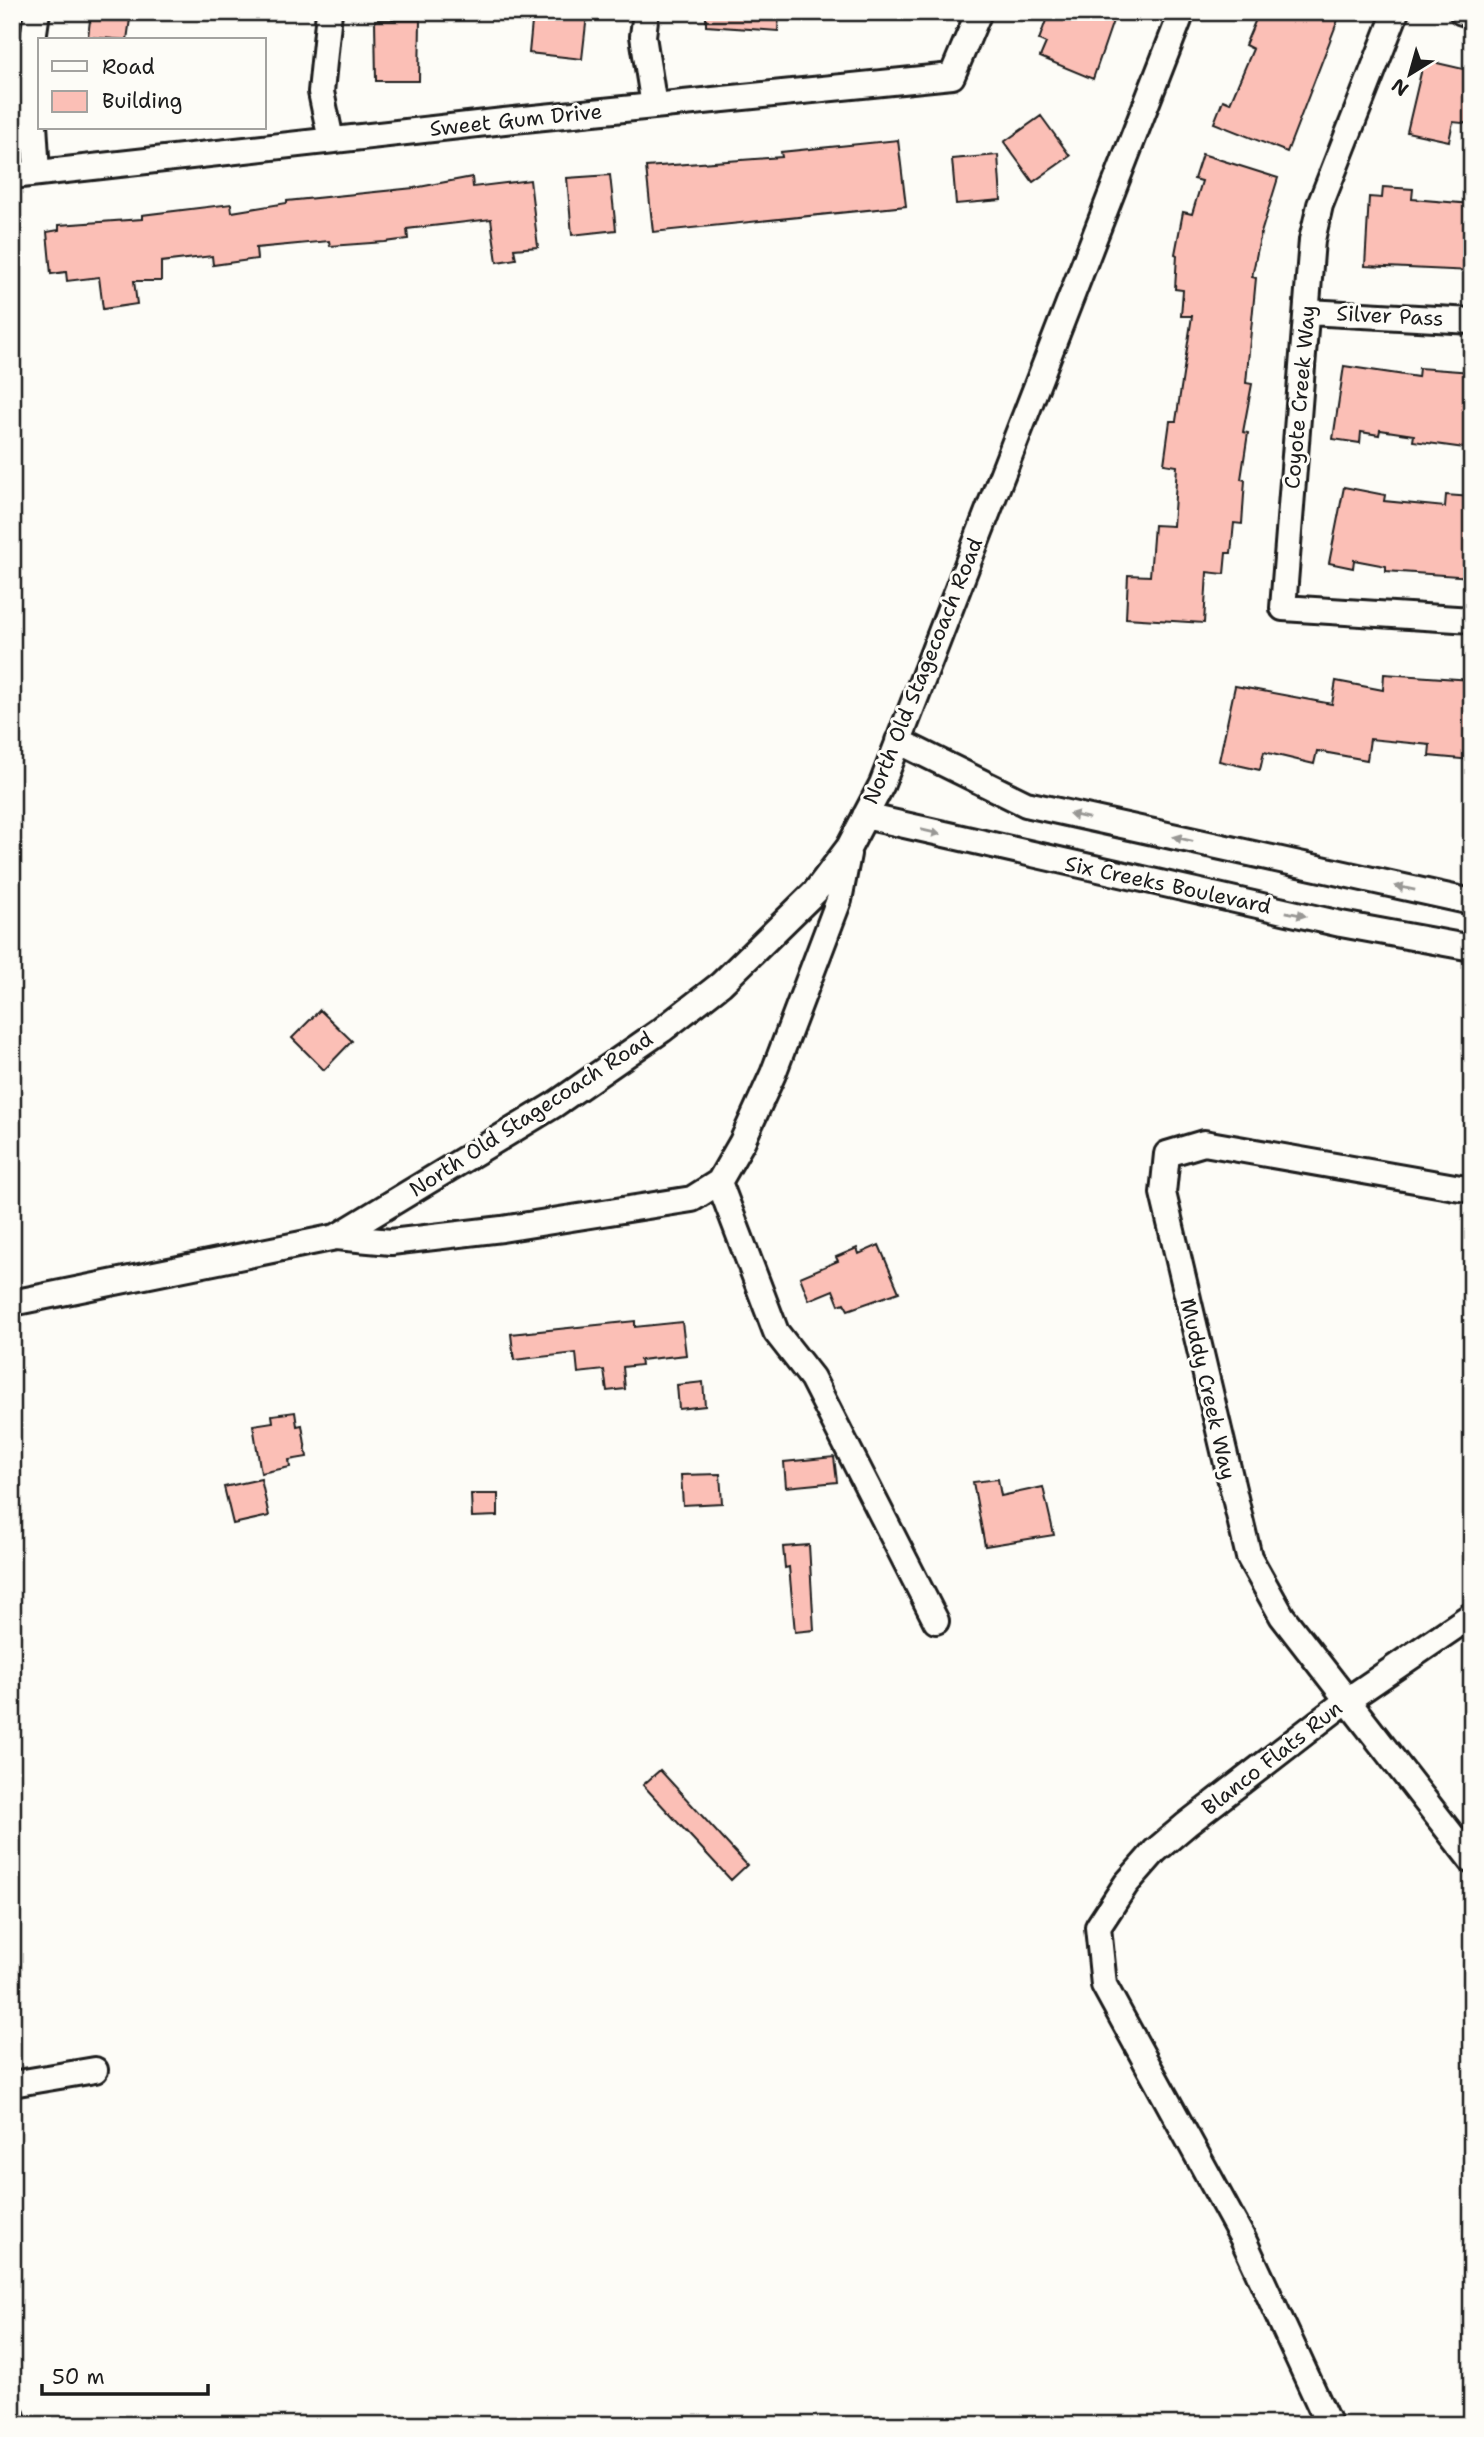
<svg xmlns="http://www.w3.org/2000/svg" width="1484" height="2437" font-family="'Shantell Sans',sans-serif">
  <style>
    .building { fill: #fbbfb6; stroke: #1c1c1c; stroke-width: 2 }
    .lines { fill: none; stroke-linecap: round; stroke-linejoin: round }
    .minor-casing { stroke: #1c1c1c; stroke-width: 30 }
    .minor { stroke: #fdfcf7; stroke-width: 24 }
    .oneway { fill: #989794 }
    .labels { text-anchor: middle; stroke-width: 6; stroke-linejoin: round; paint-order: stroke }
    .street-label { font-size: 21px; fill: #1c1c1c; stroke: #fdfcf7 }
  </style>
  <rect width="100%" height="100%" fill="#fdfcf7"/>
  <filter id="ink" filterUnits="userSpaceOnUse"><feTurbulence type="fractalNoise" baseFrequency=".0143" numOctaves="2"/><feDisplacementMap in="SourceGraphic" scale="14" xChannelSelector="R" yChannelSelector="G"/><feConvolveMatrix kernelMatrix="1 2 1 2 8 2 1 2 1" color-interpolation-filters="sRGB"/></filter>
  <g filter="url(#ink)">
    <path class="building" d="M91,12H131L127,40L88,37Z
      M533,12L587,15L582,59L529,53Z
      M706,12H779L778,31L706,26Z
      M1049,12H1116L1093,79L1040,57L1046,43L1039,40Z
      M1259,12H1341L1287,152L1214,123L1223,100L1230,103L1253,49L1245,45Z
      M375,20H420L419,81H376Z
      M1424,60L1472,71V124L1453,122L1449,141L1407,132Z
      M1041,116L1070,156L1033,182L1004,142Z
      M898,140L906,206L653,232L646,167L782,157L781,152Z
      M1202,154L1278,178L1261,233L1252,277L1256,278L1246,383L1252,384L1243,432L1248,433L1241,479L1245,480L1242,524L1234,523L1231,553H1226L1224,574L1207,572L1204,623L1126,618L1128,575L1150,576L1154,525L1173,526L1177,466L1164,464L1170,421H1176L1192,316H1181L1183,290L1175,289L1177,255L1175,254L1183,212L1192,214L1202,181L1194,179Z
      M998,155L1001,200L956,204L952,159Z
      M610,175L616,230L572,235L567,178Z
      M472,177L473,187L530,180L538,247L514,249L516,259L497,262L491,219L407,229L408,239L385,242L330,246L329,241L256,248L257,259L213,265L212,256L161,262V281H134L137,304L103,309L99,277L67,281L66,272L51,274L47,232L59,230V225L142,219V215L231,204L232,212L287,203V201L414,188Z
      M1383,187L1413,189L1412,199L1472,204V271L1365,266L1369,197L1382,198Z
      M1344,366L1418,377L1419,368L1472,372V449L1413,441L1414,435L1380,430L1379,435L1361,432L1360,443L1333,439Z
      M1344,487L1385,495L1384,501L1445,507L1446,495L1472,497V577L1386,571V566L1354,560L1353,568L1329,563Z
      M1384,674L1472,680V760L1429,756L1430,745L1370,739L1367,760L1317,751L1314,764L1264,752L1260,770L1219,761L1235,686L1332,704L1336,681L1383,690Z
      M320,1010L352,1041L324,1070L292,1038Z
      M879,1245L899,1292L848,1310L844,1303L839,1305L833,1290L809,1300L800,1277L838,1261L836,1257L857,1248L859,1254Z
      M635,1321V1327L682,1322L686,1355L640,1360L641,1365L623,1367L625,1389L607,1391L604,1370L578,1373L576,1353L514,1360L511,1334Z
      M703,1382L705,1406L679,1409L677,1385Z
      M295,1412L297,1426L302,1425L307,1457L289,1460L290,1467L261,1473L253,1425L273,1422L272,1415Z
      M834,1457L837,1482L786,1487L784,1462Z
      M720,1474L722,1503L683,1505L681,1475Z
      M261,1479L269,1516L233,1524L224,1487Z
      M998,1479L1001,1496L1043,1487L1054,1535L985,1546L973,1482Z
      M471,1494H498V1516L472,1517Z
      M809,1545L814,1630L795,1632L789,1567L785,1568L783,1547Z
      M660,1770L747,1865L731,1880L643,1785Z"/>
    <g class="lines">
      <g class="minor-casing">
        <path id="minor" d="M37,12L30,59L37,173
          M329,12L321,92L331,140
          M646,12L643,36L654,106
          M1396,12L1320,205L1312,240L1283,608L1472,620
          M1462,12L1472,15
          M12,176L504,121L952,76L979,12
          M1308,312L1472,321
          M898,741L1026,804L1472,902
          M865,816L1341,924L1472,948
          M719,1182L776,1332L812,1378L936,1621
          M1472,1190L1204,1143L1167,1154L1163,1193L1249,1557L1282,1616L1472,1861
          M336,1237L391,1242L502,1229L692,1199L719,1182L742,1142L773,1074L839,900L848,854
          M12,1303L336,1237L554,1105L662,1030L721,984L815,892L849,847L882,784L1182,12
          M12,2084L95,2070
          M12,2417L13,2425
          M1329,2425L1243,2239L1104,1985L1098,1927L1126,1884L1155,1851L1187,1824L1346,1701L1472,1615"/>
      </g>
      <use href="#minor" class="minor"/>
    </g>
    <defs><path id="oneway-solid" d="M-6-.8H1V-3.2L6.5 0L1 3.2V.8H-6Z" transform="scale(1.75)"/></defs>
    <g class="oneway">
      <use href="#oneway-solid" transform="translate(1079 816) rotate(-167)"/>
      <use href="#oneway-solid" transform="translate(931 832) rotate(13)"/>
      <use href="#oneway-solid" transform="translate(1183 839) rotate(-167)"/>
      <use href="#oneway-solid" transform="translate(1405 888) rotate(-168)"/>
      <use href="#oneway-solid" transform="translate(1296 914) rotate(12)"/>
    </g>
  </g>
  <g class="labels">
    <g class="street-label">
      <text transform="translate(516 120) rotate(-6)" y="7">Sweet Gum Drive</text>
      <text transform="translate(1390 316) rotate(3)" y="7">Silver Pass</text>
      <text transform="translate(1300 397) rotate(-85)" y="7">Coyote Creek Way</text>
      <text transform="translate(923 671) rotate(-68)" y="7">North Old Stagecoach Road</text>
      <text transform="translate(1168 885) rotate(12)" y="7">Six Creeks Boulevard</text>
      <text transform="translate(531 1114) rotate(-33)" y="7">North Old Stagecoach Road</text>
      <text transform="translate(1208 1389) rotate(77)" y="7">Muddy Creek Way</text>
      <text transform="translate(1272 1758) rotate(-38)" y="7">Blanco Flats Run</text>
    </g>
  </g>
  <rect width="1484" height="2437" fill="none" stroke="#fdfcf7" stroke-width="42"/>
  <rect x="21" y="21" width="1442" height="2395" fill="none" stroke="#1c1c1c" stroke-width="2.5" filter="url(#ink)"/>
  <rect x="38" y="38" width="228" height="91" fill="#fdfcf7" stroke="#a3a29f" stroke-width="2"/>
  <rect x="52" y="61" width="35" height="10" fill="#fdfcf7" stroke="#a3a29f" stroke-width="2"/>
  <text x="102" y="74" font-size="21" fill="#1c1c1c">Road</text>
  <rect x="52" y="91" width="35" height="21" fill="#fbbfb6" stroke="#a3a29f" stroke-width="2"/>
  <text x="102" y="108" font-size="21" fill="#1c1c1c">Building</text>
  <g transform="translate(1410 74) rotate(217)" stroke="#fdfcf7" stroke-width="5" paint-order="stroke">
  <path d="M0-5L12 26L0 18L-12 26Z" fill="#1c1c1c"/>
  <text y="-10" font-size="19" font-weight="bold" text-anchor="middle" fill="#1c1c1c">N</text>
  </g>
  <path d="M42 2384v10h166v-10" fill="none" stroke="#1c1c1c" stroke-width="3.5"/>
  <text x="52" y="2384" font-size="21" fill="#1c1c1c" stroke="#fdfcf7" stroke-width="5" paint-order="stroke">50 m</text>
</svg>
